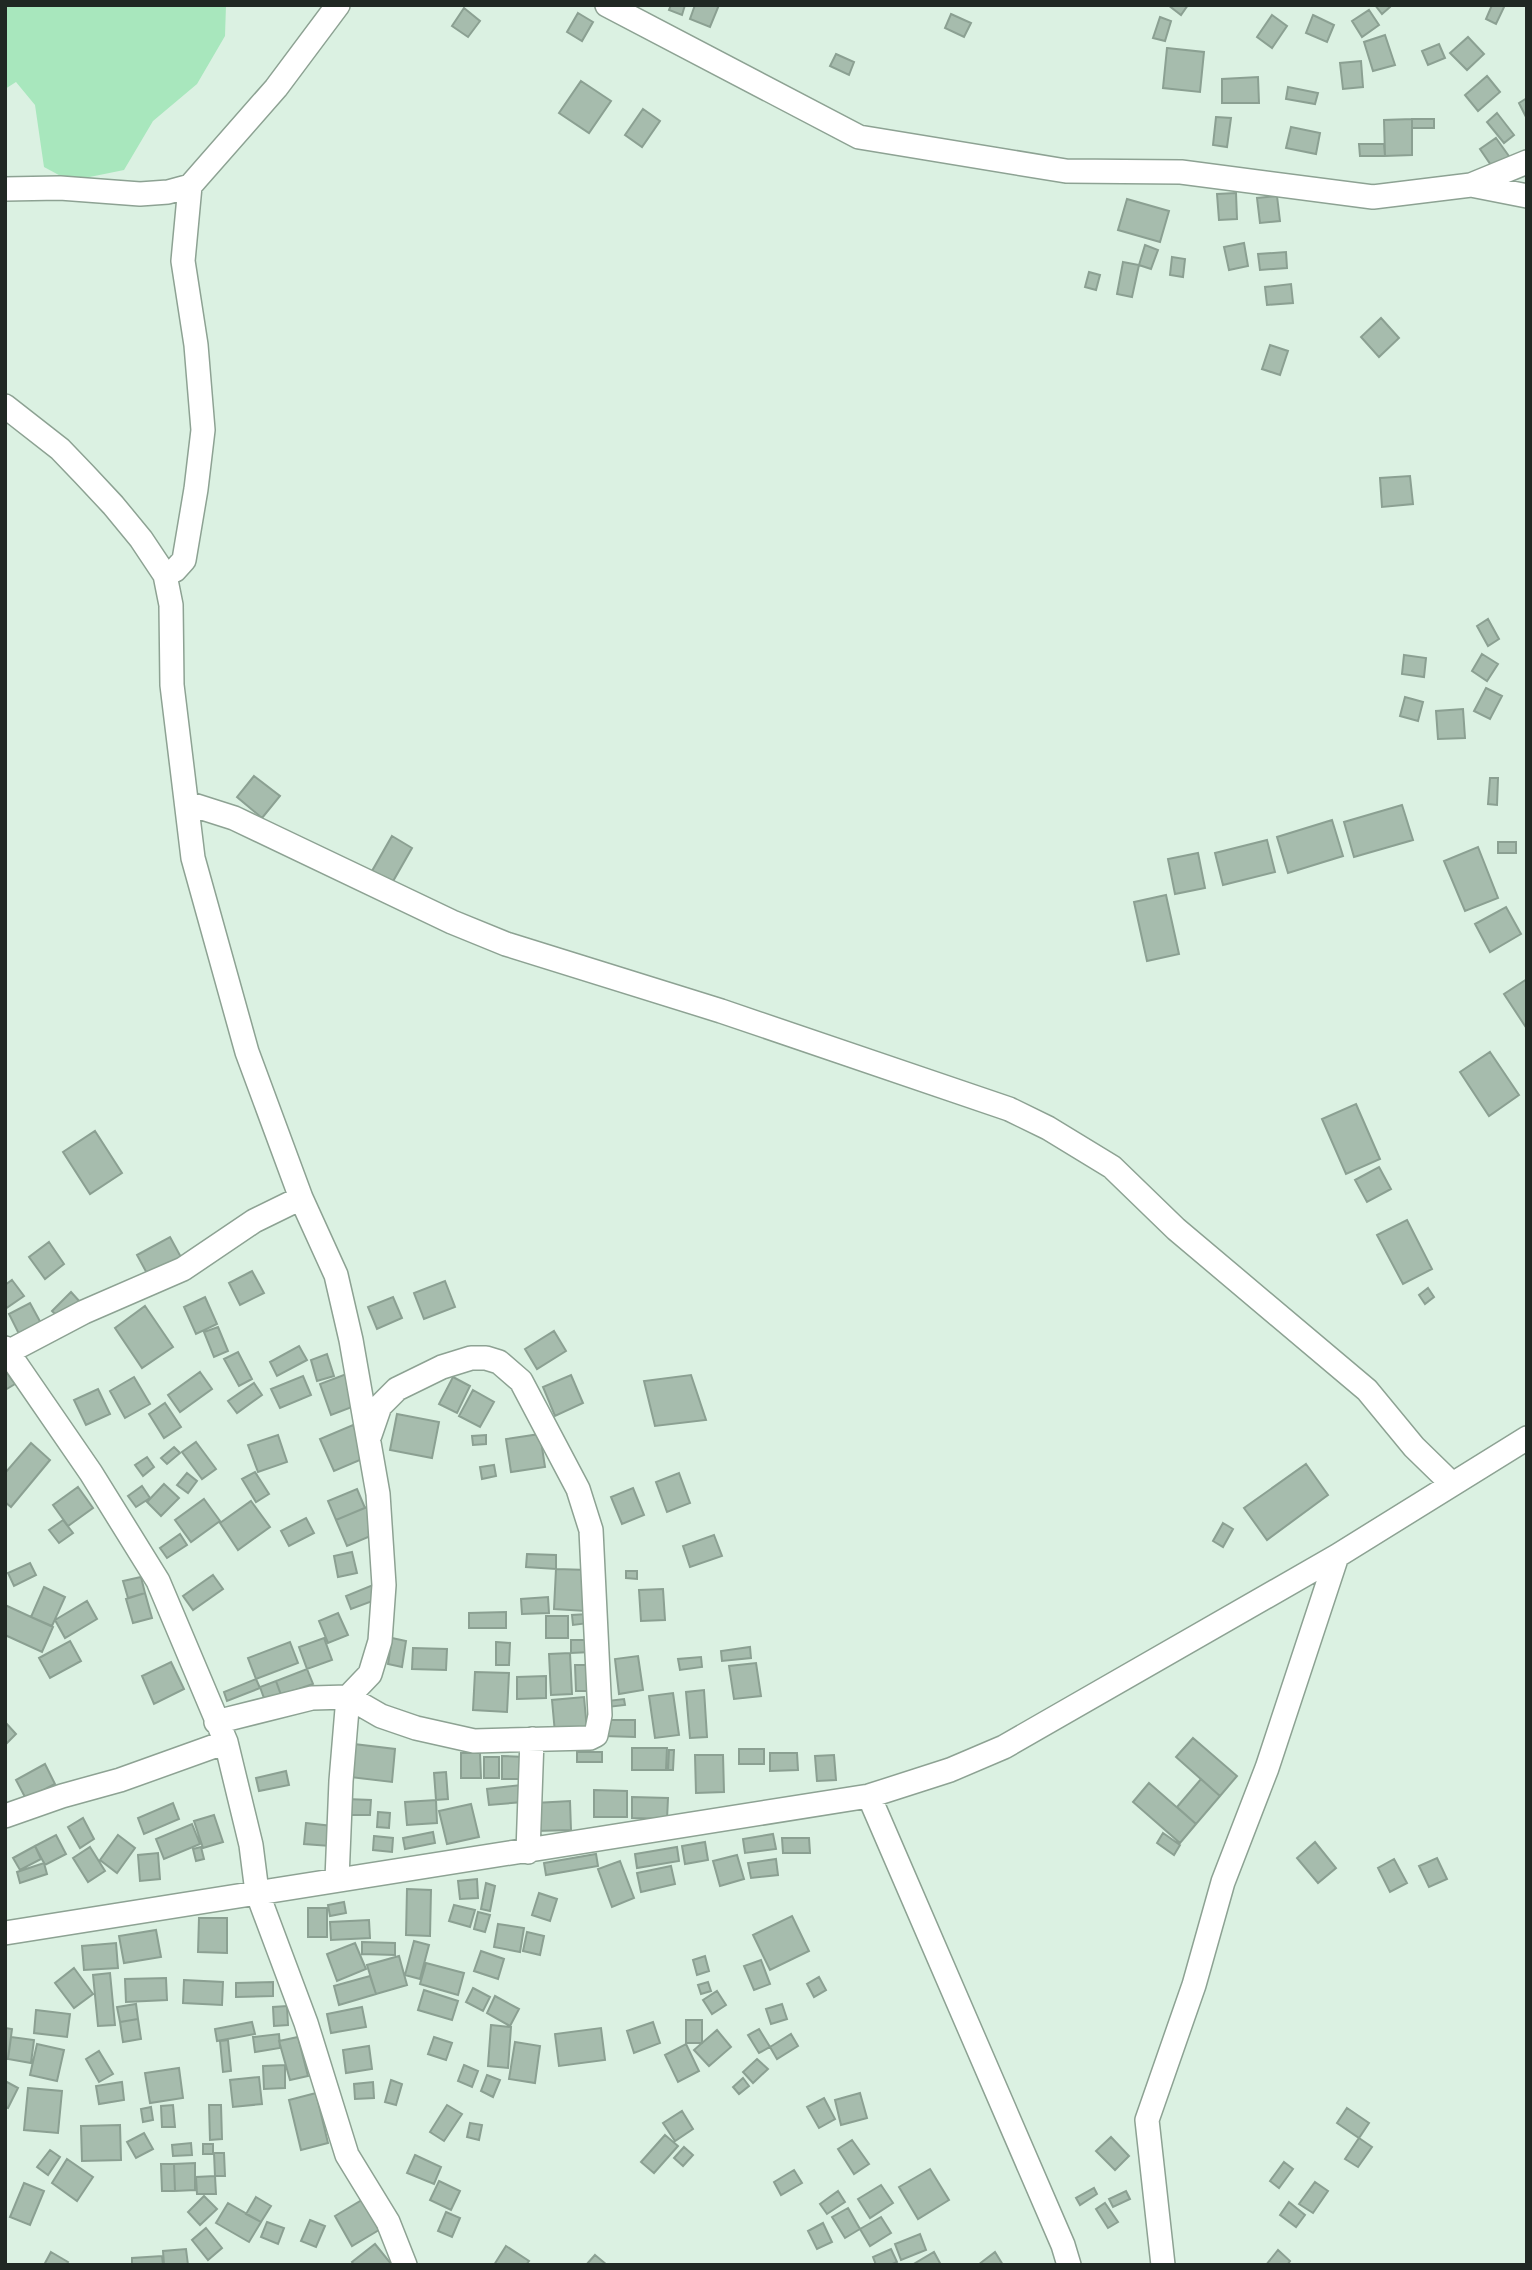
<svg xmlns="http://www.w3.org/2000/svg" width="1532" height="2270" font-family="'Archivo Narrow',sans-serif">
  <style>
    .green { fill: #a8e7bd }
    .building { fill: #a6bcad; stroke: #8ba092; stroke-width: 2 }
    .lines { fill: none; stroke-linecap: round; stroke-linejoin: round }
    .minor-casing { stroke: #8da293; stroke-width: 26 }
    .minor { stroke: #fff; stroke-width: 23 }
  </style>
  <rect width="100%" height="100%" fill="#dbf1e2"/>
  <path class="green" d="M5,5H226L225,36L197,84L153,121L124,170L70,181L44,167L35,105L16,82L5,89Z"/>
  <path class="building" d="M671,5H685L682,15L669,10Z
    M695,5H719L710,27L690,19Z
    M1168,5H1188L1181,15Z
    M1375,5H1389L1390,7L1382,14Z
    M1492,5H1505L1496,24L1486,19Z
    M464,8L480,21L468,37L452,26Z
    M1369,10L1379,25L1362,37L1352,21Z
    M578,13L593,22L582,41L567,32Z
    M951,14L971,23L964,37L945,28Z
    M1272,15L1287,26L1272,48L1257,37Z
    M1313,15L1334,25L1327,42L1306,33Z
    M1160,17L1171,21L1165,41L1153,38Z
    M1385,35L1395,65L1373,71L1364,42Z
    M1468,37L1484,54L1467,70L1450,53Z
    M1439,44L1445,58L1428,65L1422,51Z
    M1167,48L1204,52L1200,92L1163,88Z
    M836,54L854,62L849,75L830,66Z
    M1361,61L1363,87L1343,89L1340,63Z
    M1487,76L1500,92L1478,111L1465,95Z
    M1258,77L1259,103H1222V79Z
    M581,81L611,101L589,133L559,113Z
    M1288,87L1318,93L1315,104L1286,99Z
    M1527,98V119L1519,103Z
    M643,109L660,121L642,147L625,135Z
    M1497,113L1514,135L1504,143L1487,122Z
    M1216,117L1231,118L1227,147L1213,145Z
    M1412,119H1434V128H1412Z
    M1412,119V155L1385,156L1384,120Z
    M1291,127L1320,133L1316,154L1286,148Z
    M1496,138L1511,159L1495,171L1480,149Z
    M1359,144H1384L1385,156H1360Z
    M1236,193L1237,219L1219,220L1217,194Z
    M1277,196L1280,221L1260,223L1257,198Z
    M1127,199L1169,211L1160,242L1118,230Z
    M1244,243L1248,266L1229,270L1224,247Z
    M1145,245L1158,250L1151,269L1139,265Z
    M1286,252L1287,268L1260,270L1258,254Z
    M1172,257L1185,259L1183,277L1170,275Z
    M1123,262L1139,265L1132,297L1117,294Z
    M1089,272L1100,275L1096,290L1085,287Z
    M1291,284L1293,303L1267,305L1265,287Z
    M1381,318L1399,338L1379,357L1361,337Z
    M1270,345L1288,351L1280,375L1262,369Z
    M1410,476L1413,504L1382,507L1380,478Z
    M1488,619L1499,639L1488,646L1477,626Z
    M1482,654L1498,664L1487,681L1472,671Z
    M1404,655L1426,658L1424,677L1402,674Z
    M1486,688L1502,696L1490,719L1474,711Z
    M1405,697L1423,702L1418,721L1400,716Z
    M1463,709L1465,738L1438,739L1436,711Z
    M254,776L280,796L262,818L237,797Z
    M1490,778H1498L1497,805L1488,804Z
    M1402,805L1413,840L1354,857L1344,822Z
    M1332,820L1343,856L1288,873L1277,837Z
    M392,836L412,848L392,883L372,871Z
    M1267,840L1275,872L1223,885L1215,853Z
    M1498,842H1516V853H1498Z
    M1478,847L1498,898L1465,911L1444,861Z
    M1198,853L1205,888L1175,894L1168,859Z
    M1166,895L1179,954L1147,961L1134,902Z
    M1506,907L1521,934L1490,952L1475,924Z
    M1527,979V1029L1504,994Z
    M1490,1052L1519,1095L1489,1116L1460,1072Z
    M1356,1104L1380,1159L1346,1174L1322,1119Z
    M95,1131L122,1173L90,1194L63,1152Z
    M1379,1167L1391,1189L1367,1202L1355,1180Z
    M1407,1220L1432,1269L1403,1284L1377,1235Z
    M170,1237L182,1259L149,1277L137,1255Z
    M49,1242L64,1264L45,1279L29,1257Z
    M252,1271L264,1293L240,1305L229,1283Z
    M12,1280L24,1296L5,1309V1285Z
    M445,1281L455,1307L424,1319L414,1293Z
    M1428,1288L1434,1297L1425,1304L1419,1295Z
    M71,1292L81,1303L62,1321L52,1311Z
    M205,1297L217,1324L196,1334L184,1307Z
    M393,1297L402,1318L377,1329L368,1307Z
    M30,1303L42,1325L20,1336L9,1314Z
    M145,1306L173,1347L142,1368L115,1328Z
    M218,1327L228,1351L214,1357L204,1332Z
    M554,1331L566,1351L537,1369L525,1349Z
    M299,1346L307,1360L277,1376L270,1362Z
    M238,1352L252,1379L239,1386L224,1359Z
    M327,1354L334,1376L317,1381L311,1360Z
    M5,1370L15,1384L5,1390Z
    M200,1372L212,1389L180,1412L168,1395Z
    M349,1373L360,1404L331,1415L320,1384Z
    M571,1375L583,1403L555,1416L543,1387Z
    M691,1375L706,1420L655,1426L644,1381Z
    M303,1376L311,1395L280,1408L271,1389Z
    M134,1377L150,1404L125,1418L110,1391Z
    M453,1377L470,1386L457,1413L439,1404Z
    M254,1383L262,1395L237,1413L228,1401Z
    M98,1389L110,1414L86,1425L74,1400Z
    M473,1390L494,1402L480,1427L459,1416Z
    M165,1403L181,1427L164,1438L149,1414Z
    M397,1414L439,1422L432,1458L390,1450Z
    M353,1425L367,1457L334,1471L320,1439Z
    M540,1434L545,1467L511,1472L506,1439Z
    M278,1435L287,1462L258,1472L248,1445Z
    M486,1435V1444L473,1445L472,1436Z
    M196,1442L216,1469L202,1479L182,1452Z
    M31,1443L50,1460L11,1507L5,1502V1473Z
    M174,1447L180,1453L167,1464L161,1458Z
    M147,1457L154,1467L143,1476L135,1465Z
    M1306,1464L1328,1495L1267,1540L1244,1508Z
    M494,1465L496,1476L482,1479L480,1467Z
    M255,1472L269,1494L256,1502L242,1479Z
    M187,1473L197,1481L188,1493L177,1485Z
    M679,1473L690,1503L667,1512L656,1482Z
    M164,1484L179,1498L161,1516L147,1502Z
    M142,1486L150,1498L136,1507L128,1496Z
    M78,1487L93,1508L68,1526L53,1505Z
    M633,1488L644,1515L622,1524L611,1497Z
    M357,1489L365,1508L336,1520L328,1501Z
    M204,1499L220,1521L191,1542L175,1520Z
    M251,1501L270,1527L238,1550L220,1523Z
    M369,1506L380,1532L347,1546L336,1520Z
    M306,1518L314,1533L289,1546L281,1531Z
    M63,1520L73,1533L59,1543L49,1530Z
    M1223,1523L1233,1529L1223,1547L1213,1541Z
    M180,1534L187,1545L167,1558L160,1548Z
    M714,1535L722,1556L690,1567L683,1546Z
    M352,1552L357,1573L338,1577L334,1556Z
    M527,1554L556,1555V1569L526,1567Z
    M30,1563L36,1575L14,1586L8,1573Z
    M556,1569L588,1570L586,1611L554,1609Z
    M626,1571H637V1579L626,1578Z
    M213,1575L223,1589L193,1610L183,1596Z
    M141,1577L145,1593L128,1598L123,1581Z
    M373,1585L378,1599L351,1609L346,1596Z
    M44,1587L65,1597L52,1626L31,1617Z
    M663,1589L665,1620L641,1621L639,1590Z
    M145,1593L152,1618L133,1623L126,1599Z
    M548,1597L549,1613L522,1614L521,1599Z
    M87,1601L97,1619L65,1638L55,1620Z
    M5,1605L53,1627L42,1652L5,1635Z
    M506,1612V1628H469V1613Z
    M338,1613L348,1635L328,1643L319,1621Z
    M588,1614L589,1623L573,1625L572,1615Z
    M546,1616H568V1638H546Z
    M324,1638L332,1660L307,1669L299,1647Z
    M392,1638L406,1641L402,1667L388,1664Z
    M571,1640H590L591,1652L571,1653Z
    M70,1641L81,1661L50,1678L39,1658Z
    M290,1642L298,1663L256,1679L248,1658Z
    M496,1642L510,1643L509,1665H496Z
    M750,1647L751,1658L722,1661L721,1651Z
    M413,1648L447,1649L446,1670L412,1669Z
    M570,1653L572,1694L551,1695L549,1654Z
    M638,1656L643,1690L619,1694L615,1659Z
    M701,1657L702,1667L680,1670L678,1659Z
    M171,1662L184,1689L154,1704L142,1676Z
    M756,1663L761,1696L734,1699L729,1666Z
    M575,1665H595V1691H576Z
    M307,1669L313,1684L281,1695L276,1681Z
    M475,1672L509,1673L507,1712L473,1710Z
    M546,1676V1698L517,1699V1677Z
    M256,1679L260,1688L227,1701L224,1692Z
    M276,1681L281,1695L265,1701L260,1687Z
    M704,1690L707,1737L690,1738L686,1692Z
    M673,1693L679,1735L655,1738L649,1696Z
    M584,1697L587,1730L555,1733L552,1700Z
    M624,1699L625,1705L608,1707L607,1701Z
    M604,1720H635V1737L604,1736Z
    M5,1722L16,1734L5,1745Z
    M1193,1738L1237,1776L1220,1796L1176,1757Z
    M354,1744L395,1749L392,1782L350,1777Z
    M632,1748H667L666,1770H632Z
    M739,1749H764V1764H739Z
    M669,1750H674L673,1770H668Z
    M577,1752H602V1762H577Z
    M461,1753H480L481,1778H461Z
    M770,1753H797L798,1770L770,1771Z
    M695,1755H723L724,1792L696,1793Z
    M834,1755L836,1780L817,1781L815,1756Z
    M502,1756L525,1757V1779H502Z
    M484,1757H499V1778H484Z
    M45,1764L55,1784L26,1799L16,1780Z
    M286,1771L289,1785L259,1791L256,1778Z
    M446,1772L448,1799L436,1800L434,1773Z
    M1201,1779L1220,1796L1196,1824L1177,1807Z
    M1149,1783L1196,1824L1180,1843L1133,1802Z
    M521,1785L523,1802L489,1805L487,1789Z
    M594,1790L627,1791V1817H594Z
    M632,1797L668,1798L667,1819L632,1818Z
    M346,1799L371,1800L370,1815H345Z
    M436,1800L437,1823L407,1825L405,1802Z
    M570,1801L571,1830L536,1831L535,1803Z
    M173,1803L179,1819L144,1834L138,1818Z
    M471,1804L479,1837L447,1844L439,1811Z
    M378,1812L390,1813L389,1828L377,1827Z
    M214,1815L223,1842L203,1848L194,1821Z
    M83,1818L94,1839L80,1848L68,1827Z
    M306,1823L332,1826L330,1846L304,1844Z
    M192,1824L200,1844L164,1859L156,1839Z
    M433,1832L435,1843L405,1849L403,1838Z
    M1163,1833L1180,1845L1174,1855L1157,1843Z
    M773,1834L776,1849L745,1853L743,1839Z
    M56,1835L66,1854L45,1865L35,1846Z
    M118,1835L135,1848L117,1873L100,1860Z
    M374,1836L393,1838L392,1852L373,1850Z
    M782,1838H809L810,1853H783Z
    M705,1842L708,1860L685,1864L682,1846Z
    M1315,1842L1336,1868L1318,1883L1297,1858Z
    M35,1846L41,1859L20,1870L13,1858Z
    M90,1847L105,1871L88,1882L73,1858Z
    M201,1847L204,1859L196,1861L193,1849Z
    M677,1847L679,1861L637,1868L635,1854Z
    M158,1853L160,1879L140,1881L138,1855Z
    M596,1854L598,1866L546,1875L544,1863Z
    M737,1855L744,1879L720,1886L713,1861Z
    M1437,1858L1447,1879L1429,1887L1419,1866Z
    M776,1859L778,1875L751,1878L748,1863Z
    M1394,1859L1407,1883L1390,1892L1378,1868Z
    M620,1861L634,1898L612,1907L598,1869Z
    M44,1863L47,1874L20,1883L17,1872Z
    M671,1866L675,1884L641,1892L637,1873Z
    M477,1879L478,1898L460,1899L458,1881Z
    M486,1883L495,1886L490,1911L481,1909Z
    M407,1889L431,1890L430,1936L406,1935Z
    M539,1893L557,1899L550,1921L532,1915Z
    M344,1902L346,1913L330,1916L328,1905Z
    M454,1905L475,1910L470,1927L449,1921Z
    M308,1908H327V1937H308Z
    M478,1912L490,1915L485,1932L474,1929Z
    M792,1916L809,1951L770,1970L753,1935Z
    M199,1918H227V1953L198,1952Z
    M369,1920L370,1938L331,1940L330,1922Z
    M498,1924L524,1928L520,1952L494,1947Z
    M156,1930L161,1957L124,1963L119,1936Z
    M527,1932L544,1936L540,1955L523,1951Z
    M414,1941L429,1945L420,1979L405,1975Z
    M362,1942L395,1943V1955L362,1954Z
    M116,1943L118,1968L84,1970L82,1946Z
    M355,1943L366,1969L337,1981L327,1954Z
    M481,1951L504,1959L498,1979L474,1971Z
    M399,1956L407,1985L376,1994L367,1965Z
    M705,1956L709,1971L697,1975L693,1960Z
    M761,1960L770,1984L754,1990L744,1966Z
    M426,1963L464,1973L458,1995L420,1984Z
    M74,1968L93,1994L74,2008L55,1983Z
    M110,1973L115,2025L98,2026L93,1975Z
    M370,1976L376,1994L339,2005L334,1986Z
    M819,1977L826,1990L814,1997L807,1984Z
    M166,1978L167,2000L126,2002L125,1979Z
    M184,1980L223,1982L222,2005L183,2003Z
    M273,1982V1996L236,1997V1983Z
    M708,1982L711,1991L701,1994L698,1985Z
    M473,1988L490,1997L483,2011L466,2002Z
    M424,1990L458,2001L452,2020L418,2010Z
    M717,1991L726,2005L712,2014L703,2000Z
    M495,1996L519,2009L510,2026L487,2013Z
    M136,2004L138,2019L120,2022L117,2007Z
    M782,2004L787,2019L771,2024L766,2009Z
    M287,2006L288,2025L274,2026L273,2007Z
    M362,2007L366,2027L331,2033L327,2014Z
    M36,2010L70,2014L67,2037L34,2033Z
    M138,2019L141,2039L123,2042L120,2022Z
    M686,2020H702V2043H686Z
    M252,2022L255,2034L217,2041L215,2029Z
    M653,2022L660,2043L634,2053L627,2031Z
    M491,2025L511,2027L508,2068L488,2066Z
    M5,2028L12,2029L8,2059H5Z
    M601,2028L605,2060L559,2066L555,2034Z
    M759,2029L770,2047L759,2053L748,2035Z
    M717,2030L731,2047L709,2066L694,2050Z
    M279,2034L280,2048L255,2052L253,2037Z
    M791,2034L798,2046L777,2059L770,2047Z
    M11,2037L34,2040L31,2063L8,2059Z
    M298,2037L308,2076L290,2080L279,2041Z
    M434,2037L452,2043L446,2060L428,2054Z
    M228,2040L231,2071L223,2072L220,2041Z
    M515,2042L540,2046L535,2083L509,2079Z
    M37,2044L64,2050L57,2081L30,2075Z
    M686,2044L699,2071L678,2082L665,2055Z
    M369,2046L372,2069L346,2073L343,2050Z
    M99,2051L113,2074L99,2082L86,2059Z
    M757,2059L768,2069L753,2083L743,2072Z
    M285,2065V2088L264,2089L263,2066Z
    M464,2065L478,2071L472,2087L458,2081Z
    M179,2068L183,2098L150,2103L145,2073Z
    M487,2075L500,2080L493,2097L481,2091Z
    M259,2077L262,2104L233,2107L230,2080Z
    M743,2078L749,2086L739,2094L733,2087Z
    M391,2080L402,2084L396,2105L385,2102Z
    M5,2081L18,2088L8,2108L5,2107Z
    M122,2082L124,2100L99,2104L96,2086Z
    M373,2082L374,2098L355,2099L354,2084Z
    M28,2088L62,2091L58,2133L24,2130Z
    M316,2093L328,2143L301,2150L289,2100Z
    M860,2093L867,2118L841,2125L835,2100Z
    M824,2098L835,2119L819,2128L807,2107Z
    M173,2105L175,2127H162L161,2106Z
    M209,2105H221L222,2139L210,2140Z
    M447,2105L462,2114L444,2141L430,2132Z
    M151,2107L153,2120L143,2122L141,2109Z
    M1347,2108L1369,2123L1359,2138L1337,2123Z
    M682,2111L693,2129L675,2141L663,2123Z
    M470,2123L482,2125L479,2140L467,2137Z
    M120,2125L121,2160L82,2161L81,2126Z
    M144,2133L153,2149L136,2158L127,2142Z
    M665,2135L678,2146L654,2173L641,2162Z
    M1111,2137L1129,2156L1115,2170L1096,2151Z
    M1359,2138L1372,2147L1358,2167L1345,2159Z
    M852,2140L869,2164L854,2174L838,2149Z
    M191,2143L192,2155L173,2156L172,2145Z
    M203,2144H213V2154H203Z
    M684,2147L693,2155L683,2166L674,2158Z
    M50,2150L60,2157L48,2175L37,2167Z
    M214,2153H224L225,2176H215Z
    M415,2155L441,2167L434,2184L407,2173Z
    M67,2159L93,2177L77,2201L52,2183Z
    M1284,2162L1293,2169L1279,2188L1270,2181Z
    M195,2163V2190L175,2191L174,2164Z
    M161,2164H174L175,2191H162Z
    M930,2169L949,2200L918,2219L899,2187Z
    M794,2170L802,2183L781,2195L774,2182Z
    M215,2176L216,2194H197L196,2177Z
    M439,2181L460,2191L451,2210L430,2200Z
    M1315,2182L1328,2191L1313,2213L1299,2204Z
    M24,2183L44,2191L30,2225L10,2217Z
    M881,2185L893,2203L870,2218L858,2199Z
    M1094,2188L1097,2194L1080,2205L1076,2198Z
    M838,2191L845,2202L827,2214L820,2204Z
    M1126,2191L1130,2199L1113,2207L1109,2199Z
    M204,2196L217,2209L200,2225L188,2212Z
    M256,2197L271,2206L261,2222L246,2214Z
    M362,2200L379,2230L352,2246L335,2216Z
    M1289,2202L1305,2215L1296,2227L1280,2215Z
    M228,2203L261,2222L249,2242L216,2223Z
    M1105,2203L1118,2222L1108,2228L1096,2209Z
    M848,2208L860,2229L845,2238L832,2217Z
    M446,2212L460,2218L452,2237L438,2231Z
    M881,2217L891,2233L870,2246L860,2229Z
    M310,2220L325,2226L316,2247L301,2241Z
    M267,2222L284,2228L278,2244L261,2237Z
    M823,2223L832,2242L817,2249L808,2231Z
    M206,2228L222,2248L208,2260L192,2240Z
    M920,2234L926,2250L901,2260L895,2244Z
    M375,2244L392,2265H354L352,2262Z
    M506,2246L529,2261L526,2265H494Z
    M186,2249L188,2265H164L163,2251Z
    M891,2249L897,2262L890,2265H876L873,2257Z
    M1278,2250L1290,2261L1287,2265H1266Z
    M51,2252L68,2262L66,2265H44Z
    M934,2252L941,2265H912Z
    M995,2252L1003,2265H978Z
    M595,2255L607,2265H586Z
    M162,2256L163,2265H132V2258Z"/>
  <g class="lines">
    <g class="minor-casing">
      <path id="minor" d="M607,5L859,137L1066,171L1181,172L1373,197L1471,185L1527,162
        M1471,185L1527,196
        M5,189L60,188L140,194L168,192L190,186L276,88L338,5
        M5,406L60,449L84,474L113,505L141,539L165,575L171,605L172,685L193,858L247,1052L301,1198L336,1275L351,1340L378,1494L384,1585L380,1641L370,1674L348,1697L341,1781L337,1879
        M165,575L175,570L184,560L196,489L203,430L196,345L183,261L190,186
        M187,803L234,818L452,922L506,944L721,1011L1009,1109L1048,1128L1112,1167L1176,1229L1367,1390L1414,1447L1452,1484
        M5,1348L91,1473L158,1581L226,1742L251,1845L257,1892L306,2023L347,2155L388,2222L405,2265
        M8,1352L84,1312L183,1269L254,1221L301,1198
        M216,1722L312,1698L348,1697L381,1716L416,1728L474,1741L590,1738L596,1735L600,1715L591,1530L578,1489L521,1381L499,1362L486,1358H471L442,1367L397,1389L380,1406L370,1435
        M869,1796L1063,2245L1069,2265
        M5,1816L62,1796L120,1780L226,1742
        M528,1852L532,1739
        M5,1933L869,1796L950,1770L1004,1747L1337,1556L1527,1438
        M1163,2265L1147,2120L1194,1985L1223,1882L1267,1768L1337,1556"/>
    </g>
    <use href="#minor" class="minor"/>
  </g>
  <rect width="1532" height="2270" fill="none" stroke="#202823" stroke-width="14"/>
</svg>
